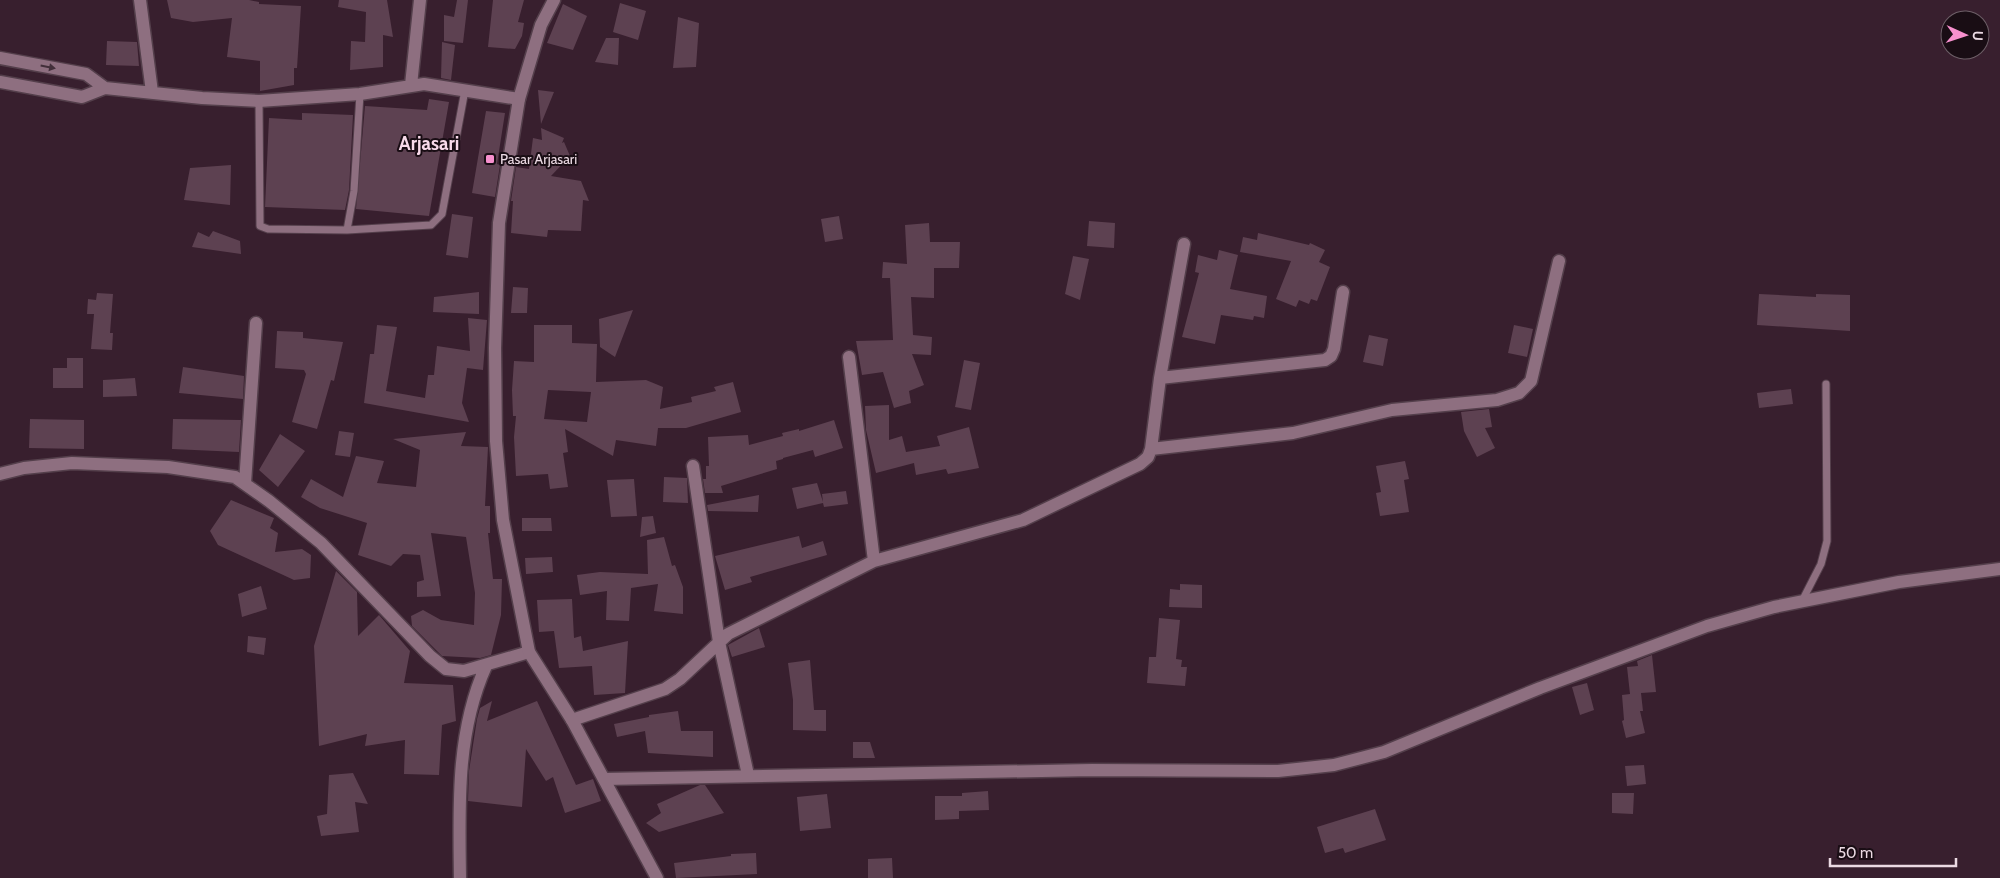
<svg xmlns="http://www.w3.org/2000/svg" width="2000" height="878" font-family="Cabin,sans-serif">
  <style>
    .building { fill: #5d4151; fill-rule: evenodd }
    .lines { fill: none; stroke-linecap: round; stroke-linejoin: round }
    .service-casing { stroke: #543f4b; stroke-width: 9 }
    .minor-casing { stroke: #543f4b; stroke-width: 15 }
    .tertiary-casing { stroke: #543f4b; stroke-width: 15 }
    .service { stroke: #8e6f80; stroke-width: 7 }
    .minor { stroke: #8e6f80; stroke-width: 12 }
    .tertiary { stroke: #8e6f80; stroke-width: 12 }
    .oneway { fill: #422f3a }
    .poi-dot { fill: #f790ce; stroke: #190d14; stroke-width: 2 }
    .labels { text-anchor: middle; stroke-width: 4; stroke-linejoin: round; paint-order: stroke }
    .poi-label { font-size: 14px; fill: #ebdae3; stroke: #190d14; text-anchor: start }
    .district-label { font-size: 19px; font-weight: bold; fill: #f8daea; stroke: #190d14 }
  </style>
  <rect width="100%" height="100%" fill="#381f2e"/>
  <path class="building" d="M167,0H249L259,2V4L301,6L297,68H294V85L260,91V61L227,57L232,18L193,22L171,18Z
    M339,0H387L393,37L383,35V67L350,70L351,41L365,42L366,12L338,7Z
    M457,0H468L463,43L444,41V15L454,17Z
    M493,0H524L518,22L524,23L522,36L515,49L488,47Z
    M620,3L646,11L638,40L613,32Z
    M563,4L587,16L573,50L547,43Z
    M678,17L699,23L696,67L673,68Z
    M606,38H619L618,65L595,62Z
    M107,41L137,42L139,66L106,65Z
    M442,42L455,45L451,80L441,78Z
    M538,90L554,92L541,124Z
    M429,99L449,102L429,216L356,209L365,106L427,110Z
    M486,111L505,113L497,164L500,165L495,197L472,193Z
    M302,113L353,115L349,190L345,210L265,207L269,118L302,120Z
    M541,128L564,138L562,143L564,142L570,156L551,176L581,181L589,201L583,200L581,231L548,230L547,237L511,233L513,201H511L516,167L529,169L533,138L542,140Z
    M231,165L230,205L184,200L190,168Z
    M452,214L473,217L468,258L446,255Z
    M839,216L843,239L825,242L821,219Z
    M1089,221L1115,223L1114,248L1087,246Z
    M929,223L930,242H960L959,268H934V298L911,297L913,335L932,337L931,355L912,354L924,385L909,391L911,403L894,408L883,372L862,375L856,341L893,340L890,278H882L883,262L907,264L905,225Z
    M213,231L240,241L241,254L192,247L198,232L209,237Z
    M1258,233L1309,245L1310,243L1325,250L1319,262L1330,267L1317,301L1311,299L1309,304L1299,300L1296,307L1276,299L1291,261L1240,252L1243,237L1257,240Z
    M1219,250L1238,255L1230,289L1267,296L1264,318L1254,316L1253,320L1221,315L1215,344L1182,337L1199,273L1195,272L1198,255L1217,260Z
    M1073,256L1089,259L1080,300L1065,294Z
    M513,287L528,288L527,313H511Z
    M479,292V314L433,312L434,297Z
    M97,293L113,294L110,333H113L112,350L91,349L94,314H87L88,299L96,300Z
    M1759,294L1816,297V294L1850,295V331L1757,325Z
    M633,310L615,357L600,347L599,319Z
    M468,318L487,320L483,370L467,368L462,403L469,422L364,403L370,354H374L377,325L397,327L386,391L425,398L428,375H434L437,346L470,351Z
    M534,325H572V343L597,344L596,382L646,380L663,387L660,409L692,402L691,397L716,391L714,387L733,382L741,412L686,428H658L656,446L616,440L613,456L565,429L568,452L563,453L568,487L550,489L548,474L516,476L514,437L516,416H513L512,390L514,361L534,362ZM548,390L591,392L587,422L544,419Z
    M1514,325L1533,329L1527,357L1508,353Z
    M277,331L303,332V338L343,342L334,381L331,380L317,429L292,422L306,374L304,370L275,368Z
    M1369,335L1388,339L1383,366L1363,362Z
    M67,358H83V388H53V368H67Z
    M964,360L980,363L971,410L955,407Z
    M183,367L244,376L243,399L179,393Z
    M135,378L137,396L103,397V380Z
    M1791,389L1793,404L1759,408L1757,393Z
    M889,405V440L902,436L906,452L940,446L937,436L969,427L979,468L948,474L946,469L916,475L914,463L876,473L866,430L865,406Z
    M1489,409L1492,427L1485,428L1495,448L1477,457L1464,431L1461,412Z
    M30,419L84,420V449L29,448Z
    M173,419L241,420L239,452L172,449Z
    M834,420L843,448L815,457L813,450L783,458V459L776,461L777,469L721,486L723,493H705L703,479H706V466H709L708,437L748,435L749,445L783,436L782,433L799,429V431Z
    M339,431L354,433L350,457L335,455Z
    M466,432L461,446L488,447L485,506H490V533H488L493,579H502L501,615L491,655L480,658L442,656L412,626L411,616L423,610L441,620L474,625L475,593L466,537L431,533L441,596L417,597V582L424,580L420,555L403,554L391,566L358,555L367,523L320,508L301,497L311,479L343,497L356,456L384,461L377,483L416,487L420,450L393,439Z
    M280,434L305,451L278,487L259,470Z
    M1405,461L1409,479L1404,480L1409,512L1380,516L1376,493L1381,492L1376,466Z
    M664,477L687,478L688,503L663,502Z
    M634,479L637,516L611,517L607,480Z
    M817,483L823,502L822,494L846,491L848,504L824,507L823,503L797,509L792,488Z
    M759,495L758,512L708,511L707,505Z
    M231,500L274,518L270,528L278,533L275,552L302,549L311,555L310,578L294,580L218,545L210,531Z
    M653,516L656,533L640,537L642,517Z
    M522,518H551L552,531H522Z
    M799,536L802,548L823,541L827,555L750,577L752,582L725,590L715,556Z
    M664,537L672,566L675,565L683,587V614L654,611L658,584L631,588L629,621L606,620L607,591L580,595L577,575L600,572L648,574L647,540Z
    M552,557L553,572L526,574L525,558Z
    M336,571L357,592L358,636L379,615L410,651L404,683L453,685L456,721L442,725L439,775L404,774L405,740L365,746L367,734L319,746L314,646Z
    M1180,584L1202,585V608L1169,607L1170,589L1180,590Z
    M261,586L267,609L242,617L238,594Z
    M572,599L574,638L581,636L583,651L628,641L625,693L594,695L592,666L559,668L554,631L539,632L537,600Z
    M1159,618L1180,620L1176,659L1182,660L1181,667H1187L1185,686L1147,683L1149,657H1156Z
    M759,628L765,647L732,657L728,645Z
    M248,636L266,638L264,655L247,652Z
    M1652,655L1656,692L1641,693L1643,711H1640L1645,733L1626,738L1622,721L1624,720L1622,695L1630,694L1627,667L1638,666L1637,661Z
    M810,660L814,710H826V731L793,730V700L788,663Z
    M1587,683L1594,710L1580,715L1572,687Z
    M492,701L487,721L537,701L576,785L593,779L601,801L565,813L553,777L546,781L526,749L522,807L468,801L469,771L477,719L480,708Z
    M678,711L681,731H713V757L648,753L645,731L617,737L614,724L649,717V715Z
    M853,742H870L875,758H853Z
    M1644,765L1646,784L1627,786L1625,766Z
    M353,773L368,804L355,802L359,832L321,836L317,816L327,814L329,775Z
    M700,785H705L724,813L659,832L646,823L661,813L657,804Z
    M988,791L989,810L959,811V819L935,820V796H962V793Z
    M1612,793H1634L1633,814L1612,813Z
    M827,794L831,828L800,831L797,797Z
    M1375,809L1386,840L1345,853L1343,848L1325,853L1317,827Z
    M756,853L757,874L676,878L674,863L731,856V854Z
    M892,858L893,878H868V859Z"/>
  <g class="lines">
    <g class="service-casing">
      <path id="service" d="M259,101L260,226L268,229L347,230L431,225L442,214L465,90
        M347,230L354,191L360,94
        M1802,601L1821,564L1827,541L1826,384"/>
    </g>
    <g class="minor-casing">
      <path id="minor" d="M140,0L152,92
        M0,58L86,74L105,88
        M0,82L82,97L105,88L202,98L259,101L360,94L424,84L519,99
        M411,85L420,0
        M849,357L874,561
        M1160,378L1325,360L1331,356L1334,349L1343,292
        M1151,449L1293,433L1392,410L1497,400L1519,393L1531,381L1559,261
        M693,466L719,642L748,775
        M0,474L24,468L72,463L168,467L235,477L269,501L321,543L430,656L446,669L464,671L529,652
        M245,483L256,323
        M572,720L665,689L680,679L728,634L874,561L1023,520L1140,464L1148,457L1151,449L1160,378L1184,244
        M604,779L1092,770L1278,771L1334,765L1384,752L1540,688L1707,626L1774,607L1899,582L2000,569
        M460,878C459,807 456,732 486,666"/>
    </g>
    <g class="tertiary-casing">
      <path id="tertiary" d="M554,0L541,25L519,99L499,223L495,348L496,441L503,520L529,652L572,720L657,878"/>
    </g>
    <use href="#service" class="service"/>
    <use href="#minor" class="minor"/>
    <use href="#tertiary" class="tertiary"/>
  </g>
  <defs><path id="oneway-solid" d="M-6-.8H1V-3.2L6.5 0L1 3.2V.8H-6Z" transform="scale(1.25)"/></defs>
  <use class="oneway" href="#oneway-solid" transform="translate(48 67) rotate(11)"/>
  <rect class="poi-dot" x="485" y="154" width="10" height="10" rx="2.5"/>
  <g class="labels">
    <g class="poi-label">
      <text x="500" y="164">Pasar Arjasari</text>
    </g>
    <g class="district-label">
      <text x="429" y="150">Arjasari</text>
    </g>
  </g>
  <g transform="translate(1965 35) rotate(93)"><circle r="24" fill="#190d14" stroke="#6d5f67"/>
  <path d="M0-4L9 19L0 12L-9 19Z" fill="#f790ce"/>
  <text y="-8" font-size="14" font-weight="bold" text-anchor="middle" fill="#ebdae3">U</text>
  </g>
  <path d="M1830 858v8h126v-8" fill="none" stroke="#ebdae3" stroke-width="2.5"/>
  <text x="1838" y="858" font-size="15" fill="#ebdae3" stroke="#190d14" stroke-width="4" paint-order="stroke">50 m</text>
</svg>
